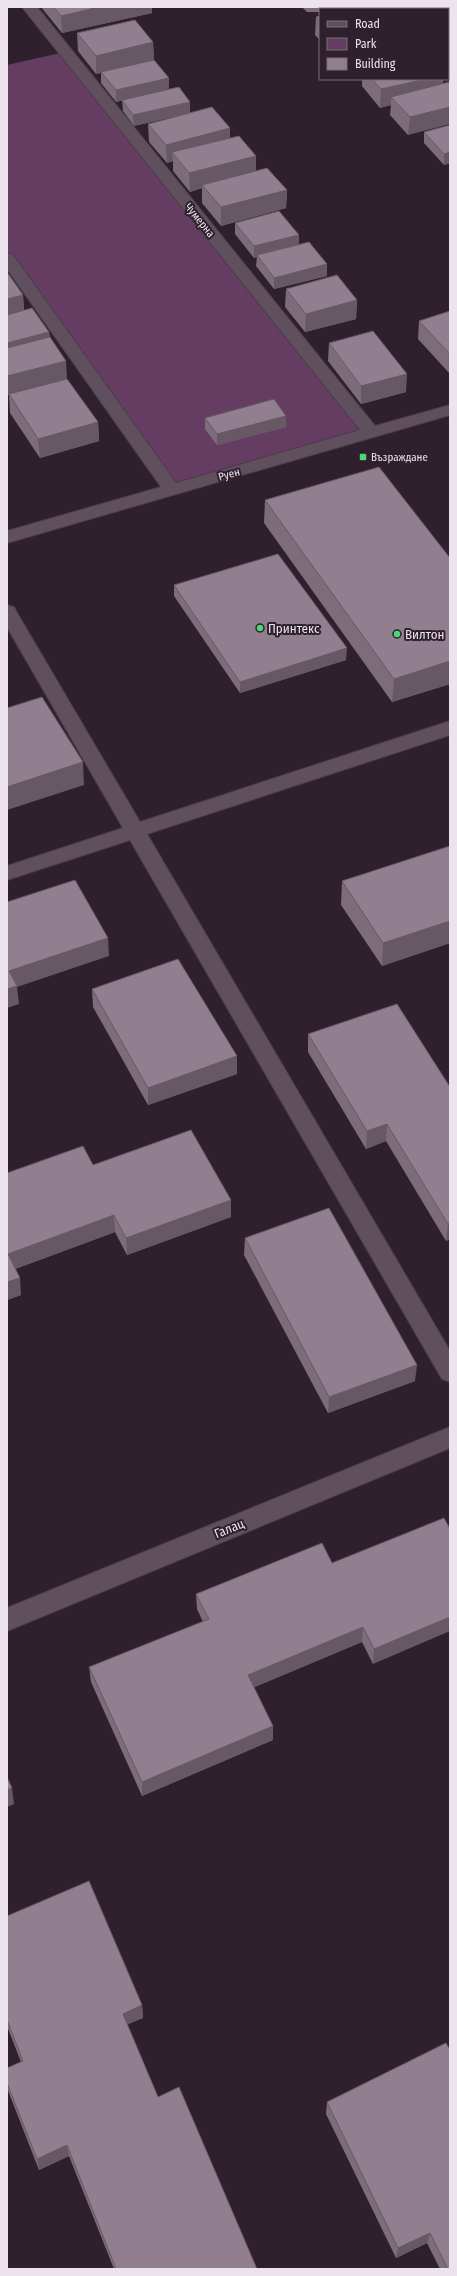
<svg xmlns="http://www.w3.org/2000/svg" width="457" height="2276" font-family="'Fira Sans Condensed',sans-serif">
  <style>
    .green { fill: #653d62 }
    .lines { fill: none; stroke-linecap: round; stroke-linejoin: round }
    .street-casing { stroke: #4a3d49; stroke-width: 2 }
    .street { fill: #60505e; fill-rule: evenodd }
    .wall { fill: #7d6d7b }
    .shaded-wall { fill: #665964 }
    .building { fill: #917f8f; stroke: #665964 }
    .poi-dot { fill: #4dd676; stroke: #2e202d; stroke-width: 1.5 }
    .labels { text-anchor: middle; stroke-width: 4; stroke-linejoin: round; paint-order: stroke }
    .far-street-label { font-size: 11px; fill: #ede3ec; stroke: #2e202d }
    .far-poi-label { font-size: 11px; fill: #ede3ec; stroke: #2e202d; text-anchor: start }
    .poi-label { font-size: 13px; fill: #ede3ec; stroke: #2e202d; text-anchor: start }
    .street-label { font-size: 13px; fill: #ede3ec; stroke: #2e202d }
  </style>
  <rect width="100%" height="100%" fill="#2e202d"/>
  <path class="green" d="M65,52L371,433L172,490L7,258V65Z"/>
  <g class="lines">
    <g class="street-casing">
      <path id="street" d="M22,7H37L375,426L450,405V415L7,543V531L161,487L7,269V253L13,255L176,483L360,430Z
        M448,67H450V77H448Z
        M7,605L14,607L16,611L140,822L450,721V735L147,834L450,1351V1382L442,1379L130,840L7,880V866L123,828L7,627Z
        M450,1427V1448L7,1631V1608Z"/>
    </g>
    <use href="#street" class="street"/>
  </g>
  <path class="wall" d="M41,7H152V13L62,33Z
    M302,7H387L388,9H320V12H307Z
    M408,7H450V53L448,50V9H409Z
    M320,16V40L315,35L316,17Z
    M77,33L153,42L154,60L169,89L116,102L101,83V73L96,74L78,51Z
    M362,79H443V84L408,135L390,115L391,105L380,108L362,86Z
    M122,100L190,102V113L134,126L123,111Z
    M148,124L230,128V138L256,156V171L287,190L286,208L221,226L202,203V188L190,192L173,171V161L167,163L149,142Z
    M450,125V163L444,165L424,143V132Z
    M235,223L299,244L327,276L274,289L256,266L257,257L254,258L235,234Z
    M7,272L23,295L24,310L49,332L50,337L67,379L98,422L99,441L40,458L10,413L9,395H7Z
    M286,289L357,300L356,319L305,332L285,307Z
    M450,311V374L418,339L419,321Z
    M329,343L406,392L361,404L328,361Z
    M205,418L286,427L217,445L205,429Z
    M265,500L450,558V684L392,702L264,523Z
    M174,585L346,660L240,693L174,596Z
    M450,846V943L382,966L341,905L342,881Z
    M92,989L237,1074L148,1105L93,1007Z
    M308,1034L450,1087V1239L446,1241L386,1141L366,1149L308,1052Z
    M93,1165L231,1200V1217L127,1255L115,1232L15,1269L21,1295L7,1300V1173Z
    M245,1238L415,1381L328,1413L244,1255Z
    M444,1518L373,1664L362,1642L254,1687L273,1740L142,1796L91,1682L89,1667L203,1622L197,1609L196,1594L332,1563Z
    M7,1916L142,2005L143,2018L127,2024L158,2097L257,2269H114L69,2156L39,2170L7,2088V2068L21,2062L7,2026Z
    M446,2043L450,2269H440L427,2243L396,2258L326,2114L327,2102Z"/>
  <path class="shaded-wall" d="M99,7H152V13L62,33L61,16Z
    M344,7H361L356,9H344Z
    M448,7H450V24L448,25V9H439Z
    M153,42L154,60L96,74V56Z
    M169,78V89L116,102V90Z
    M426,79H443L442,93L391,97V105L380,108L381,89Z
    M190,102V113L134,126L133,115Z
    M450,107V124L408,135L410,117Z
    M230,128V146L172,152L173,161L167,163L166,145Z
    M450,152V163L444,165V154Z
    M256,156V175L202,185V188L190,192L189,173Z
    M287,190L286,208L221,226V207Z
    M299,235V246L257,255V257L254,258V246Z
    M327,264V276L274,289V278Z
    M23,295L24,313L7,318V299Z
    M357,300L356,319L305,332L306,314Z
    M49,332L50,350L7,362V343Z
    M66,361L67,379L7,395V376Z
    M407,374L406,392L361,404V386Z
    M286,416V427L217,445V434Z
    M98,422L99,441L40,458L38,439Z
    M347,648L346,660L240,693V682Z
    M450,661V684L392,702L394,679Z
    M83,762L84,785L7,810V787Z
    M450,921V943L382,966L383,943Z
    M108,938L109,956L17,987L19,1004L7,1008V989L9,971Z
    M237,1056V1074L148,1105V1088Z
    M387,1124L386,1141L366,1149L367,1131Z
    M231,1200V1217L127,1255L126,1238Z
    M114,1215L115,1232L10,1271L8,1254Z
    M450,1223V1239L446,1241L448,1224Z
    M20,1278L21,1295L7,1300V1282Z
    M417,1365L415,1381L328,1413L329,1397Z
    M450,1617V1631L373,1664L374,1649Z
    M363,1627L362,1642L248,1690V1675Z
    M273,1726V1740L142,1796V1782Z
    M12,1788L14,1804L7,1807V1790Z
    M142,2005L143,2018L124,2026L123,2014Z
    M67,2145L69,2156L39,2170L37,2159Z
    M430,2233L427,2243L396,2258L398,2248Z"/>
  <path class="building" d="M54,7H99L61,16Z
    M360,7H387L388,9H351Z
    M425,7H448L439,9H427Z
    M320,16V22L316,17Z
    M135,20L153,42L96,56L77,33Z
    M448,22H450V41L448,39Z
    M154,60L169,78L116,90L101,72Z
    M372,79H426L381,89Z
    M449,82L450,84V107L410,117L391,97Z
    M179,87L190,102L133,115L122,100Z
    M212,107L230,128L166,145L148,124Z
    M450,125V152L444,154L424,132Z
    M239,136L256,156L189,173L172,152Z
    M267,168L287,190L221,207L202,185Z
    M279,211L299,235L254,246L235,223Z
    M309,242L327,264L274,278L257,255Z
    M7,272L23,295L7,299Z
    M337,275L357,300L306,314L286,289Z
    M32,308L49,332L7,343V315Z
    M450,311V354L419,321Z
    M373,331L407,374L361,386L329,343Z
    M50,337L66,361L7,376V348Z
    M67,379L98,422L38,439L9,394Z
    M274,399L286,416L217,434L205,418Z
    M379,467L450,558V661L394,679L265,500Z
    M278,554L347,648L240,682L174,585Z
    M42,697L83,762L7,787V708Z
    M450,846V921L383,943L342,881Z
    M75,880L108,938L9,971L17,986L7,989V902Z
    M178,959L237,1056L148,1088L92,989Z
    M397,1004L450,1087V1223L448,1224L387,1124L367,1131L308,1034Z
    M191,1130L231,1200L126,1238L114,1215L8,1254L20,1278L7,1282V1173L83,1146L93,1165Z
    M329,1208L417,1365L329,1397L245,1238Z
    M444,1518L450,1529V1617L374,1649L363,1627L248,1675L273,1726L142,1782L89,1667L209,1619L196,1594L322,1543L332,1563Z
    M7,1777L12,1788L7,1790Z
    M89,1881L142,2005L123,2014L158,2097L179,2087L257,2269H116L67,2145L37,2159L7,2083V2068L23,2061L7,2020V1916Z
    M446,2043L450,2050V2269H448L430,2233L398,2248L327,2102Z"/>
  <g class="poi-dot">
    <rect x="359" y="453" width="8" height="8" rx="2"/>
    <circle cx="260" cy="628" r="4"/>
    <circle cx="397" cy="634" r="4"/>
  </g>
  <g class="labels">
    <g class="far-street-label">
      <text transform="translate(200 220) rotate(51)" y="4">Чумерна</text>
      <text transform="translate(229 474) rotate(-16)" y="4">Руен</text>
    </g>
    <g class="far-poi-label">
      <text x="371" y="461">Възраждане</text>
    </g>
    <g class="poi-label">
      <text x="268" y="633">Принтекс</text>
      <text x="405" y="639">Вилтон</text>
    </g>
    <g class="street-label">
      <text transform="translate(229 1528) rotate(-22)" y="5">Галац</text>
    </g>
  </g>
  <rect width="457" height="2276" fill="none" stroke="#ede3ec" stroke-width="16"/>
  <rect x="319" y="8" width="130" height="72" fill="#2e202d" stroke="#7a6e79"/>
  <rect x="327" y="21" width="20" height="6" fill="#60505e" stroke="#7a6e79"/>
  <text x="355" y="28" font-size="12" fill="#ede3ec">Road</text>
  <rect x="327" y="38" width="20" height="12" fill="#653d62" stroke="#7a6e79"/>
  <text x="355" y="48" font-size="12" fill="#ede3ec">Park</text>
  <rect x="327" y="58" width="20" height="12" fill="#917f8f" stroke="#7a6e79"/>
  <text x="355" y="68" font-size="12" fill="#ede3ec">Building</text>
</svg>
